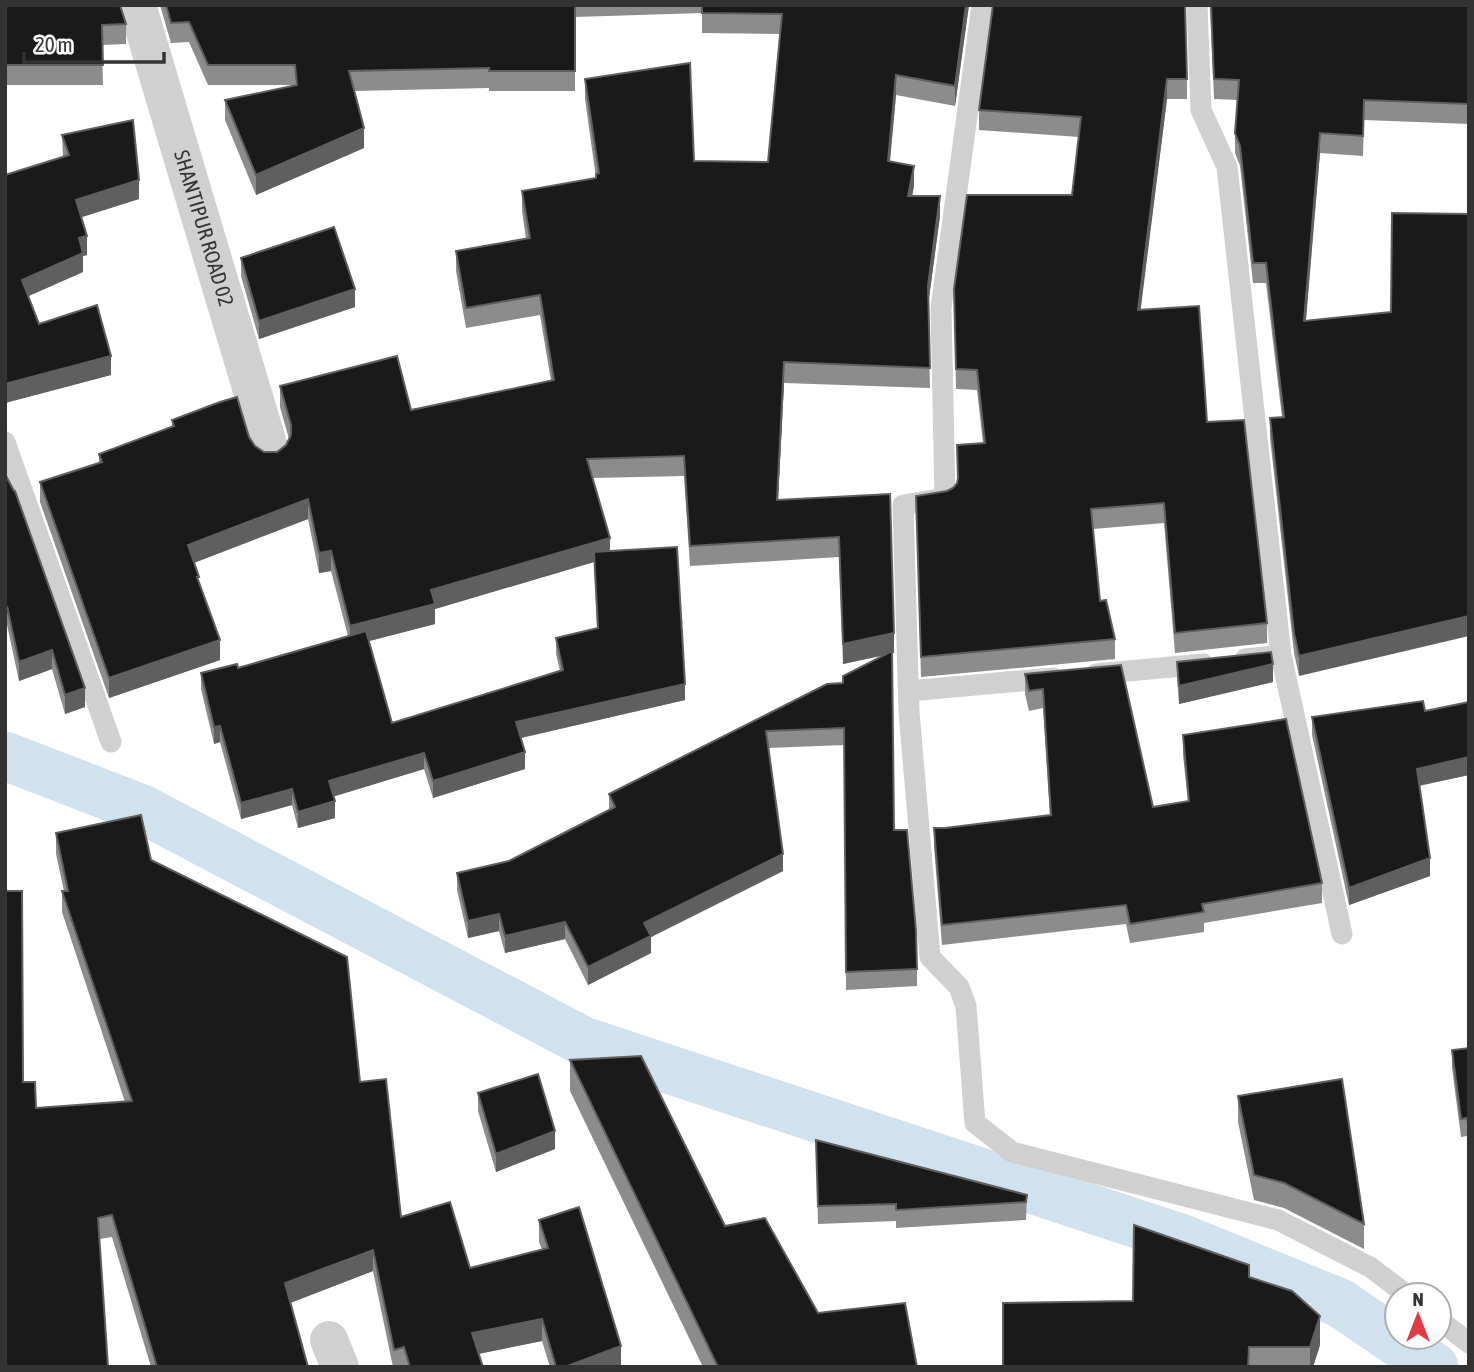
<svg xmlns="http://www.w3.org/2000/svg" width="1474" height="1372" font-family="'Asap Condensed',sans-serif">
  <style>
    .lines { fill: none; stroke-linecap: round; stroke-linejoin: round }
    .canal { stroke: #cfe2ee; stroke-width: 49 }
    .service { stroke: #d0d0d0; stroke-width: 21 }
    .minor { stroke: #d0d0d0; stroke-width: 38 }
    .wall { fill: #8c8c8c; fill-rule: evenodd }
    .shaded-wall { fill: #5f5f5f }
    .building { fill: #1a1a1a; stroke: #5f5f5f; stroke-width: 2 }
    .labels { text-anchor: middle; stroke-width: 7; stroke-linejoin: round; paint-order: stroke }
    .street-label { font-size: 21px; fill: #333; stroke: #fff }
  </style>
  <rect width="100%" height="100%" fill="#fff"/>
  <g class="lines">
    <path class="canal" d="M5,756L142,809L583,1041L1183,1239L1340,1303L1434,1367"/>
    <path class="service" d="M982,5L941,308L945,498L903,505L909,712L930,957L959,987L966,1006L975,1123L1012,1152L1278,1220L1370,1267L1407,1295
      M1197,5L1201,110L1227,167L1281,655
      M5,442L111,742
      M1245,659L1281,655L1342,934
      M1096,674L1203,664
      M909,691L1053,678
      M1439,1320L1469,1343"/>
    <g class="minor">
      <path id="s1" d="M137,5L270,451"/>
      <path d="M329,1340L340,1367"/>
    </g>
  </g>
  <path class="wall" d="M5,5L126,24V44L102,45L103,85H5Z
    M160,5H969L955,106L896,95L890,161L914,186L912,196L940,216L928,304L930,388L784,383L778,500L890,494L894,653H892L894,830L917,969V986L846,990L844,745L768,748L783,871L651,937V953L588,985L565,939L505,953L499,931L468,938L457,890V873L509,861L609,810V794L843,683L885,655L843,664L839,557L690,566L684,476L593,478L610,551L685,700L521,738L525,769L433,798L424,769L334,796L335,818L298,828L292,805L241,819L220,742L214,744L201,689V673L238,668L348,636L331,571L319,573L308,519L194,563L220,660L109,698L40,502V482L99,463V454L172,427V420L249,437L255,446L264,452H277L286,445L289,439L280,407V386L411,410L551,381L540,315L466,328L456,271V251L526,239L522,211V191L596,178L585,99V79L694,161L768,162L780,34L702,33V13L575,17V91H489V88L354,91L364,148L256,195L225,120V100L295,85H208L189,42L171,43ZM594,562L597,628L556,638V654L560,671L392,723L369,641L435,624V609Z
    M993,5L1187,79V99H1167L1140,310L1207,422L1267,623V643L1175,653L1164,523L1093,529L1100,601L1115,639V659L921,677L916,496L947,491L953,488L983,443L977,390L956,389L954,289L1072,195L1079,137L979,130V110Z
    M1210,5H1469V124L1364,120L1363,156L1320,153L1306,321L1391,312L1469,214L1299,676L1294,653L1270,438V418L1282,417L1266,283H1253L1240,166L1235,153V133L1238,100L1214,99Z
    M62,135L139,199L81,217L87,255L83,256V272L28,296L39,324L111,375L5,403V175L63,157Z
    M241,258L355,307L259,339L241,276Z
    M5,474L85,707L65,714L52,669L19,681L7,625Z
    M1177,662L1273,682L1179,704L1177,679Z
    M1121,665L1153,807L1188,802L1183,755V735L1322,883V903L1204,923V932L1130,943L1126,924L942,945L934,847V828H945L1050,815L1043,708L1029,711L1025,694V674Z
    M1469,702V775L1419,786L1430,876L1349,905L1312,735V717L1425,711Z
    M56,833L151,860L360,1082L401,1217L470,1268L542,1249L539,1242V1220L621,1367H550L542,1341L479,1354L483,1367H393L373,1271L290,1303L308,1367H151L112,1237L100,1239L23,1082L36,1108L125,1102L62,912V891H64L56,854Z
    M1469,1048V1145L1467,1136L1461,1137L1452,1068V1050Z
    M570,1060L725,1226L818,1313L917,1367H703L570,1091Z
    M478,1093L555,1149L496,1172L478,1111Z
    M1238,1096L1364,1224V1249L1284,1208L1254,1200L1238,1122Z
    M816,1140L1027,1195L1026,1220L896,1228V1221L818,1224Z
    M1249,1277L1320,1345L1313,1367H1003L1133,1301Z"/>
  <path class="shaded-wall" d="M966,5H969L955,106V86Z
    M896,75V95L888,181V161Z
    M1167,79V99L1138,331V310Z
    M364,128V148L256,195V175Z
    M1320,133V153L1304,341V321Z
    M914,166V186L908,216V196Z
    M139,180V199L76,219V200Z
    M940,196V216L928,306V286Z
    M87,236V255L83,256V272L22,299V280L79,238Z
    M355,289V307L259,339V321Z
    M111,356V375L5,403V384Z
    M784,362V383L777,520V500Z
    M308,499V519L188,565V545Z
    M610,538V558L594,552V562L435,609V624L350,646V626L431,590Z
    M331,551V571L319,573V553Z
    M7,606V625L5,647V628Z
    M1469,616V636L1299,676V656Z
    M894,633V653L843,664V644Z
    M220,640V660L109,698V678Z
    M52,650V669L19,681V662Z
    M1273,664V682L1179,704V686Z
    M685,684V700L516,739V722Z
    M85,688V707L65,714V695Z
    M220,726V742L214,744V727Z
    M525,752V769L433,798V781Z
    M424,753V769L329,798V781Z
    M1469,757V775L1417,786V769Z
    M292,789V805L241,819V803Z
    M335,801V818L298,828V812Z
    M783,854V871L651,937V953L588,985V967L644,923Z
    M1430,858V876L1349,905V888Z
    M499,914V931L468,938V921Z
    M565,922V939L505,953V936Z
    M555,1131V1149L496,1172V1154Z
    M373,1250V1271L285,1305V1283Z
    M1320,1316V1345L1313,1367H1310V1347Z
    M542,1319V1341L472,1355V1333Z
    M621,1346V1367H565Z"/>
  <path class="building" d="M5,5H120L126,24L102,25L103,65H5Z
    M166,5H575V71H489V68L349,71L364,128L256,175L225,100L297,85L295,65H208L189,22L171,23Z
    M702,5H966L955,86L896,75L888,161L914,166L908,196H940L928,286L930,368L784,362L777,500L890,494L894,633L843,644L839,537L690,546L684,456L587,459L610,538L431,590L435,604L350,626L331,551L319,553L308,499L188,545L199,577H197L220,640L109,678L40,482L102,462L99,454L174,426L172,420L220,402L237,397L249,437L255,446L264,452H277L286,445L291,435V425L280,386L397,356L411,410L554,380L540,295L466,308L456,251L530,238L522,191L596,178V174L599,173L585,79L690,63L694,161L768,162L782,14L702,13Z
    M993,5H1185L1187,79H1167L1138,310L1199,306L1207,422L1244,420L1267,623L1175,633L1164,503L1091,509L1100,601L1106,600L1115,639L921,657L916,496L947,491L953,488L957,483L958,478L957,445L985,443L977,370L956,369L954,289L967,195H1072L1081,117L979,110Z
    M1211,5H1469V104L1364,100L1363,136L1320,133L1304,321L1391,312L1392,213L1469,214V616L1299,656L1294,633L1270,418L1284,417L1266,263H1253L1240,146L1235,133L1239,80L1214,79Z
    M133,120L139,180L76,200L87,236L79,238L83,253L22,280L39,324L97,305L111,356L5,384V175L69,155L62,135Z
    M334,227L355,289L259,321L241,258Z
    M5,474L14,491H15L85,688L65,695L52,650L19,662L7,606L5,628Z
    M677,547L685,684L516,722L525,752L433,781L424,753L329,781L335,801L298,812L292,789L241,803L220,726L214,727L201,673L237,664L238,668L366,631L392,723L563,670L556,638L598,628L594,552Z
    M892,651L894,830H907L916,930L917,969L846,972L844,728L766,731L783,854L644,923L651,936L588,967L565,922L505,936L499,914L468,921L457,873L509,861L615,807L609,794L827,684L843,683V676Z
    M1271,652L1273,664L1179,686L1177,662Z
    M1121,665L1153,807L1189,801L1183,735L1286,719L1322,883L1202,904L1204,912L1130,924L1126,905L942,925L934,828H945L1051,815L1043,689L1029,691L1025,674Z
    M1423,701L1425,711L1469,702V757L1417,769L1430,858L1349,888L1312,717Z
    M141,815L151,860L347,957L360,1082L386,1079L401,1217L450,1202L470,1268L548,1248L539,1220L579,1207L621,1346L565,1367H556L542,1319L472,1333L483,1367H410L404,1347L394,1350L373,1250L285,1283L308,1367H157L112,1215L98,1218L108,1367H5V891H22L23,1082H35L36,1108L132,1101L62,891H68L56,833Z
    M1469,1048V1128L1467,1118L1461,1119L1452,1050Z
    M641,1056L725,1226L765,1218L818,1313L905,1303L917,1367H718L570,1060Z
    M538,1074L555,1131L496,1154L478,1093Z
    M1342,1079L1364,1224L1284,1183L1254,1175L1238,1096Z
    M816,1140L1027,1195L1026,1202L896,1210V1204L818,1206Z
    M1134,1225L1249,1265V1277L1292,1291L1320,1316L1310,1347H1249L1248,1367H1003V1303L1133,1301Z"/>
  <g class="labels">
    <g class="street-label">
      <text dy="7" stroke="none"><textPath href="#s1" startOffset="233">SHANTIPUR ROAD 02</textPath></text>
    </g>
  </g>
  <rect width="1474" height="1372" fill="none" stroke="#333333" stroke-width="14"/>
  <g transform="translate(1418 1316)"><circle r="33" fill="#ffffff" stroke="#adadad" stroke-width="2"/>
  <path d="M0-5L12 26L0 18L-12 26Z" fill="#e63946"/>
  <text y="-10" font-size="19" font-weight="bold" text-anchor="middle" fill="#333333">N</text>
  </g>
  <path d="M24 52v10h140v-10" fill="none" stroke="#333333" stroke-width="3.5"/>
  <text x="35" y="52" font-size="21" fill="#333333" stroke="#ffffff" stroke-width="5" paint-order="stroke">20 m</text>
</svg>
